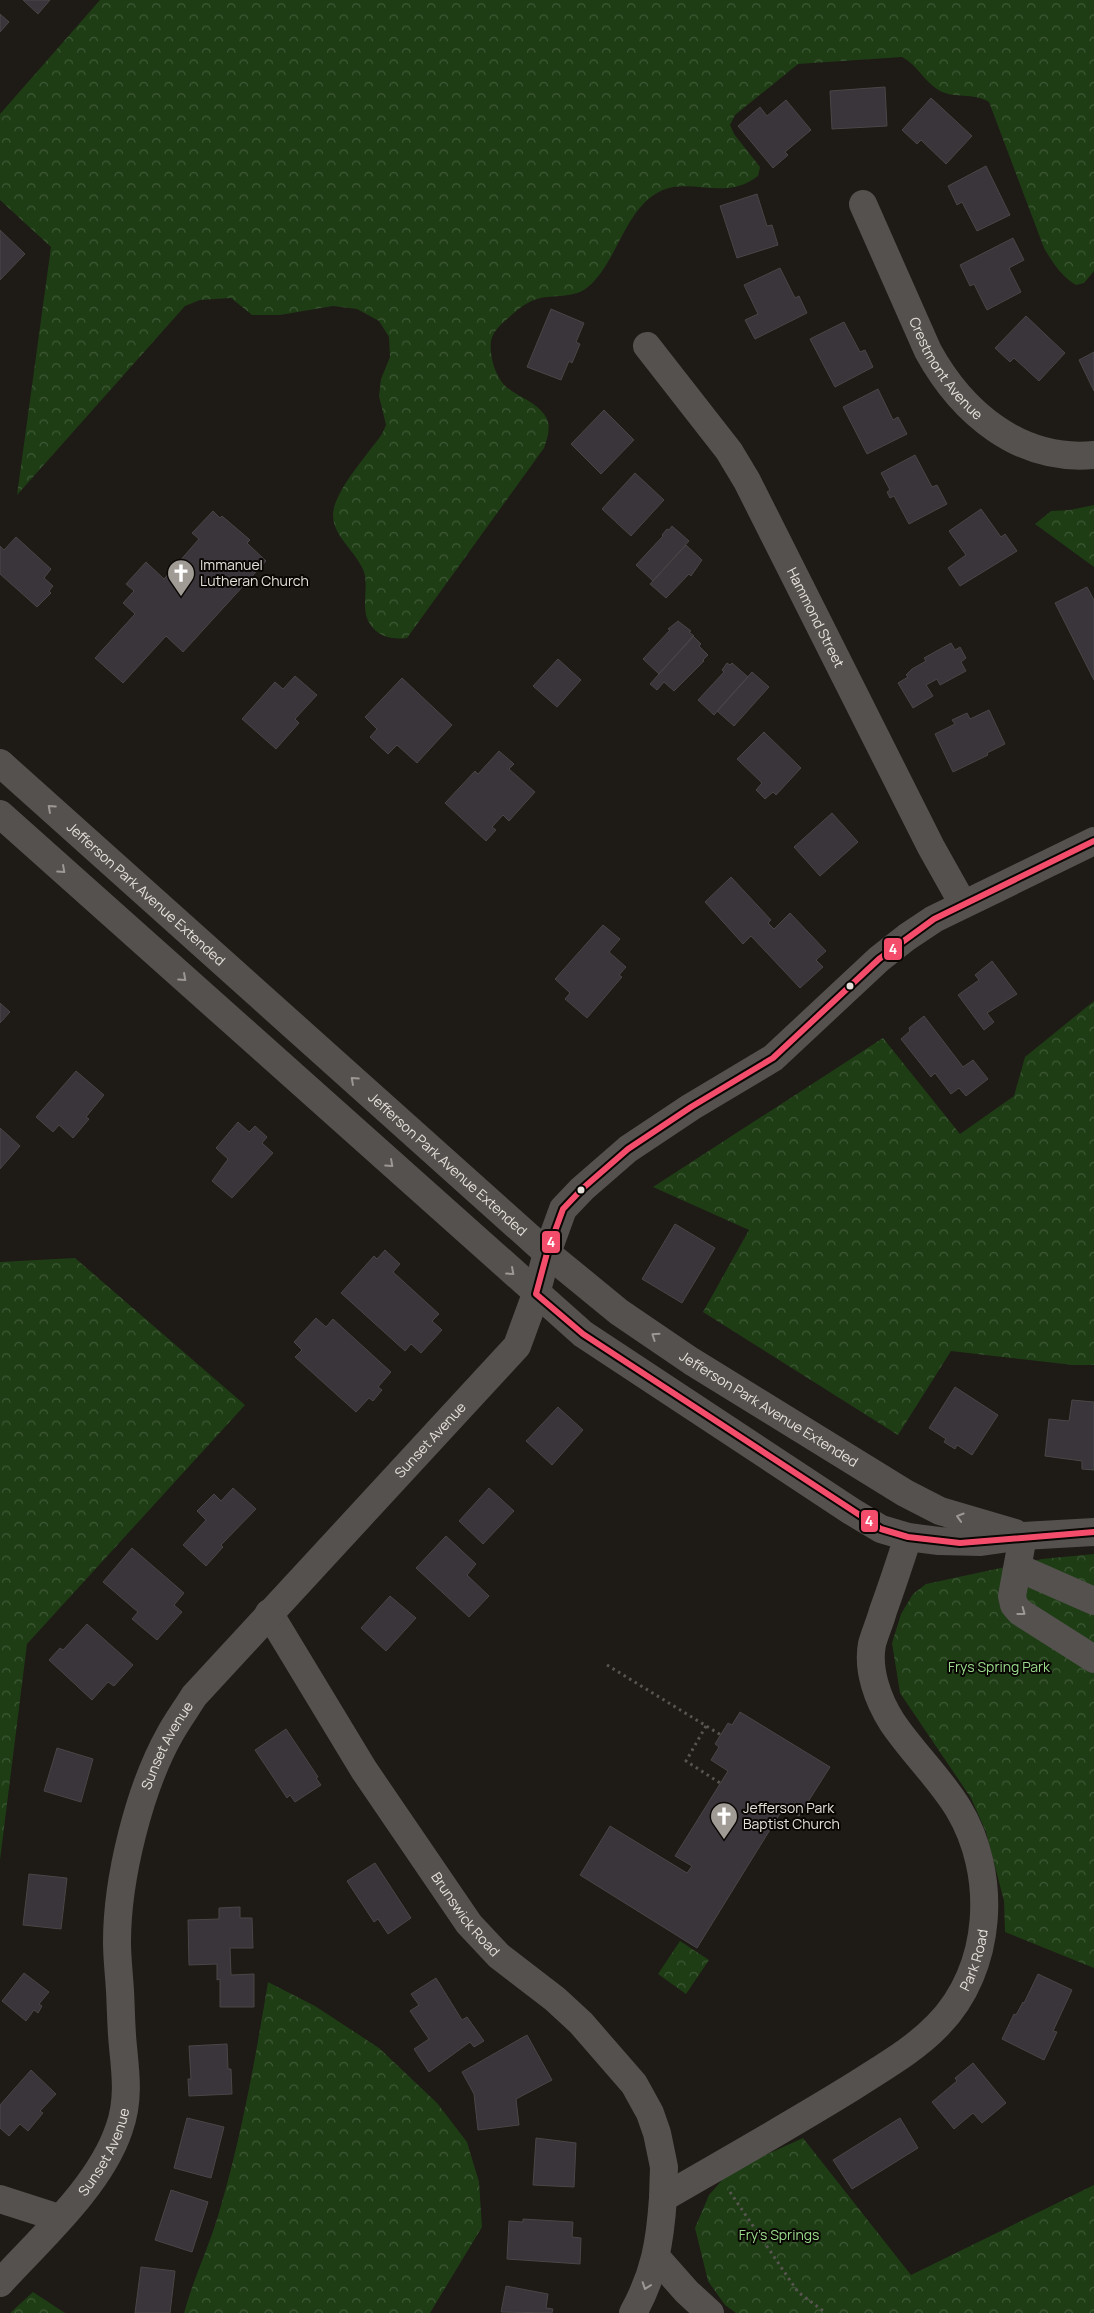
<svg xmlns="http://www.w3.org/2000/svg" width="1094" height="2313" font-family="Manrope,sans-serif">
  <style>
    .forest { fill: url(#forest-crowns) }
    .building { fill: #3a343b; stroke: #494647 }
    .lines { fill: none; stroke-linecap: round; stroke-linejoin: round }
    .path { stroke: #585551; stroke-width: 3; stroke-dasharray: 2.5 4; stroke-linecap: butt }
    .minor { stroke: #55514e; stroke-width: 28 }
    .bus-1-casing { stroke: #090603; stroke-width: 10 }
    .bus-1 { stroke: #f44d6c; stroke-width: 6 }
    .oneway { stroke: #9e9894 }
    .bus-dot { fill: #e6e0da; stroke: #090603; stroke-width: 2 }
    .labels { text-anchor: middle; stroke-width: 4; stroke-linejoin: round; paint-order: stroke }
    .street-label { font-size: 14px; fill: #e6e0da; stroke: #090603 }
    .poi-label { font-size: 14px; fill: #e6e0da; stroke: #090603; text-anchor: start }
    .park-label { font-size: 14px; fill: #99da8b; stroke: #090603 }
    .line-badge { stroke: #090603; stroke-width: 2 }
    .badge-label { font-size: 14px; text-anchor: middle; font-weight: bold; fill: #fff }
  </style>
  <defs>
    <pattern id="forest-crowns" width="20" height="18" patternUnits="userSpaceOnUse" patternTransform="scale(1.25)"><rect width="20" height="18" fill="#1e3d15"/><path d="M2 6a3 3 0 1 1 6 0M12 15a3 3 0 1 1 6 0" fill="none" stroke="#3f5936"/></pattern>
  </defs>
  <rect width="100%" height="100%" fill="#1e1a15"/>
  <path class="forest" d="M100,0H1094V271L1084,283L1076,285C1061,276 1053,263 1044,248L989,102C972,92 956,99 940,91C924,82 918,65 902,57L798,64L735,115L730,125L734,134L760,167L758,176C727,201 692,178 663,190C625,206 618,262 588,287C574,299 553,294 537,299C524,303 515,312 506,320C499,326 493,332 491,341C489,356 496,380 509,389C521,398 540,404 547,419C551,429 547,439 544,448L407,638C393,640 378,637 370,624C360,610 369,588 364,572C357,552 333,537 333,515C333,492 369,453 382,434L386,425L379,396L381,379L390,357L389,337L379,321L357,309L333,306L280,315H252L231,298L200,300L185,306L17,495L51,247L0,200V114Z
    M1094,505V567L1035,524L1051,511L1070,510Z
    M1094,1001V1365H1073L951,1351L898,1435L703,1312L749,1230L653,1187L883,1038L960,1134L1014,1096L1025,1057Z
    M75,1258L245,1405L27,1644L0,1860V1262Z
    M1094,1554V1968L1005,1932L1004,1901L986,1832L971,1798L900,1693L892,1643L901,1614L913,1594L926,1584L1042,1559Z
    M680,1941L709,1960L686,1994L658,1974Z
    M268,1982L315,2006L379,2048L437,2103L467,2142L479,2182L482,2227L430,2313H184C193,2280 208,2249 218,2216C241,2139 255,2061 268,1982Z
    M803,2138L911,2275L1094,2185V2313H736L725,2305L708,2281L695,2228L709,2195L730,2171Z
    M33,2292L65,2313H10Z"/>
  <path class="building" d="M23,0H50L38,14Z
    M0,14L9,22L0,32Z
    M885,87L887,126L832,129L830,91Z
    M931,98L972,136L946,164L921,140L917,144L902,130Z
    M786,100L811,130L785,152L788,155L773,168L738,126L760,107L767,116Z
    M986,166L1010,215L977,231L962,202L957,205L948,186Z
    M757,194L767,226L772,225L778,245L737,258L720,206Z
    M0,230L25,254L0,280Z
    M1013,238L1024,260L1009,268L1021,292L987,310L974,284L970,286L960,265Z
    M780,268L795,298L799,296L807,313L755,339L745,320L758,314L744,285Z
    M551,309L584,323L576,342L580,344L572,363L569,361L561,380L527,367Z
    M1026,316L1065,353L1039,381L1014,358L1010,362L995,348Z
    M844,322L860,352L865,350L873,367L835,387L810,339Z
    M1094,352V391L1079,360Z
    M878,389L893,420L898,417L907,434L867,454L843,407Z
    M604,410L634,440L601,474L571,444Z
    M915,455L932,487L937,485L947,504L909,524L894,496L890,498L887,492L890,490L881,473Z
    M635,473L664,500L631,536L602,509Z
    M981,509L1001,537L1005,534L1017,551L960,586L948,568L966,555L949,531Z
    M213,511L220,518L222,516L250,540L247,543L266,561L183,652L166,636L123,683L95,658L135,614L123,603L134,591L126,584L146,562L164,579L199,539L192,533Z
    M672,526L689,541L653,581L636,565L663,536L662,535L667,529L669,530Z
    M16,537L51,569L44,578L53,586L49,591L51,593L37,607L0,574V546L4,550Z
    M686,545L702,560L691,576L689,574L666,598L650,584Z
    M1087,587L1094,600V680L1055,603Z
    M678,621L691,631L689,632L694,636L659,674L643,659L670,630L668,629Z
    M693,636L701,644L699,646L708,655L703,660L704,661L674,691L664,682L657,690L650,684Z
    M951,643L955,650L960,647L966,658L961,662L966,671L940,685L937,679L926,685L933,696L913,708L898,683L908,677L906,675L912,669L926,661L924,658Z
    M558,659L581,680L557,707L533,686Z
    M727,663L730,665L732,663L748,677L714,715L698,700L724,672L722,670Z
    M752,672L769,687L734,726L717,711Z
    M295,676L317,695L295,719L299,723L276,749L242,719L275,682L283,689Z
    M402,678L452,725L417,763L397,745L388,754L370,737L377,729L365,717Z
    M989,710L1005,744L987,753L988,755L953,772L935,734L955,724L952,720L967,713L970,719Z
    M764,732L801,768L776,795L773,792L765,799L756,790L762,783L737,759Z
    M499,751L514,764L509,769L535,792L509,821L503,815L492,827L496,830L486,841L445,803L475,771L478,774Z
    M832,813L858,842L820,876L794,847Z
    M731,877L771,920L768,923L774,929L790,913L826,951L816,960L823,967L800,988L751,936L743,944L705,902Z
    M603,925L620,939L609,952L626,967L619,975L622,977L587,1018L565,999L570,993L555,979Z
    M992,961L1017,994L987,1013L994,1022L984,1030L958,995L979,980L975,975Z
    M0,1003L10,1012L0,1023Z
    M924,1016L963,1067L973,1060L988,1079L966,1096L959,1088L951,1094L935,1073L931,1077L901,1039L910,1031L909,1028Z
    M76,1071L104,1095L86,1117L89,1119L73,1138L59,1125L53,1132L36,1117Z
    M238,1122L249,1132L255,1126L267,1137L262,1143L273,1153L232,1198L212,1181L228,1159L216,1148Z
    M0,1128L20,1146L0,1169Z
    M675,1224L715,1248L682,1303L642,1279Z
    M385,1250L400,1264L393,1272L439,1314L432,1321L442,1330L421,1353L411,1344L405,1351L341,1293L374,1256L377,1259Z
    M316,1318L326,1327L333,1319L391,1372L378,1387L382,1390L373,1401L369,1398L356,1412L295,1357L302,1350L294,1342Z
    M955,1387L998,1415L972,1455L957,1445L955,1449L944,1442L946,1439L929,1428Z
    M1072,1400L1094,1402V1470L1082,1469V1461L1045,1456L1049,1419L1069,1421Z
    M558,1407L583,1430L552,1465L526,1441Z
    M233,1488L256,1509L221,1545L223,1547L206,1566L183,1545L206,1520L197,1511L214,1494L221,1501Z
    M489,1488L514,1511L483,1544L459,1521Z
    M446,1536L476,1564L467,1575L489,1596L469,1617L416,1568Z
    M132,1548L184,1593L174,1605L182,1612L157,1640L132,1619L138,1612L103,1582Z
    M390,1596L416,1618L386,1651L361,1628Z
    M87,1624L133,1665L114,1686L108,1682L92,1700L49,1660L60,1648L63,1650Z
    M740,1712L830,1767L799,1816L784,1807L697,1948L580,1875L610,1826L687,1873L692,1866L675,1856L728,1771L711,1760L719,1747L715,1744L728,1723L732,1725Z
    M286,1729L318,1777L316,1778L321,1785L295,1802L290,1795L287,1798L255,1750Z
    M57,1748L93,1759L81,1802L44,1791Z
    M375,1863L411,1918L388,1934L378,1919L374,1922L347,1881Z
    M29,1874L67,1878L61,1929L23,1925Z
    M240,1907V1918H252L253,1948H230L231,1975L254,1974V2007H220V1979L217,1980V1964L189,1965L188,1920L219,1919V1908Z
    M24,1973L49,1992L39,2004L42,2006L38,2013L34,2010L26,2021L2,2001Z
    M1038,1974L1072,1990L1053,2031L1057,2032L1044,2060L1002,2039L1014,2014L1016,2015L1023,2002L1024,2003Z
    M436,1978L462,2020L467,2017L484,2041L474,2047L470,2042L429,2072L414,2049L429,2039L410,2011L419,2005L411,1994Z
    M527,2035L552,2080L516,2099L519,2125L478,2130L474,2094L462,2072Z
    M227,2044L228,2069H231L232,2094L189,2096L188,2079H191L189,2046Z
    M973,2063L1006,2103L982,2123L973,2113L954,2129L932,2102L957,2081L955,2078Z
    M31,2070L56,2094L40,2111L43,2113L28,2131L20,2124L9,2136L0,2128V2105Z
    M187,2118L224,2127L211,2178L174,2168Z
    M900,2118L918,2148L852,2189L833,2160Z
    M536,2138L576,2143L574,2187L533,2185Z
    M171,2190L208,2202L192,2252L155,2240Z
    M523,2219L573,2222L572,2237L581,2238L580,2264L507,2259L509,2221L523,2222Z
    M141,2267L175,2271L170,2313H135Z
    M506,2286L548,2294L546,2308L553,2309L552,2313L501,2312Z"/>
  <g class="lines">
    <path class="path" d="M607,1665L721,1735
      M706,1726L686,1761L720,1783
      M730,2192L798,2292L826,2313"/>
    <g class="minor">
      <path id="s1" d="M863,204L928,351C962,413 1020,462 1094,455"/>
      <path id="s2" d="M647,346L729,451L747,481L931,847L963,904"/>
      <path id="s3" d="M0,763L547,1253L619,1312L691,1361L905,1493L940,1511L1015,1533"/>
      <path d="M0,814L583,1334L851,1511L881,1529L908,1537L939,1541L981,1542L1023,1536L1094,1532"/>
      <path d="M1023,1536L1012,1596L1014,1605L1020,1612L1094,1659"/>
      <path d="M1019,1568L1094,1601"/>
      <path id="s4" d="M269,1613L364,1770L469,1924L499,1956L555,1999L581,2023L634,2084L650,2113L657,2133L664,2167L663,2198"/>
      <path d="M0,2199L59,2218"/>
      <path d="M656,2257L687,2292L710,2313"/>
      <path id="s5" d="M0,2283C40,2239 100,2186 119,2129C129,2102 126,2075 123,2047C121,2028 121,2009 120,1991C119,1974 117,1958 117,1942C117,1879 139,1789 170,1734C177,1721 186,1709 194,1696L517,1346L536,1294L547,1253L563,1209L582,1189L628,1149L691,1107L773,1058L879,959L907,937L934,919L1094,841"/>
      <path id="s6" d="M633,2313C655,2273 660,2242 663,2198C727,2161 791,2125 854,2086C883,2067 914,2050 938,2025C993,1969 998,1874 958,1808C939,1777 912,1752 892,1722C878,1700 867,1670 872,1644C875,1633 880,1622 883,1611C892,1586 900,1562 908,1537"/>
    </g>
    <g class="bus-1-casing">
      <path id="bus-1" d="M1094,841L934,919L879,959L773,1058L691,1107L628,1149L582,1189L563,1209L547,1253L536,1294L583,1334L881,1529L908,1537L960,1543L1094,1532"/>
    </g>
    <use href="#bus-1" class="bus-1"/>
  </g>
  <defs><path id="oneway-chevron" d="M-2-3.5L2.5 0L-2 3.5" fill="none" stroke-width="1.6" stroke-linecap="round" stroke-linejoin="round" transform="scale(1.25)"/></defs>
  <g class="oneway">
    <use href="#oneway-chevron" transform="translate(51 808) rotate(-138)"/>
    <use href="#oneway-chevron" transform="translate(62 870) rotate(42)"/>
    <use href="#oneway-chevron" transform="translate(183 978) rotate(42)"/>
    <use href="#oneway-chevron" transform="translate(354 1080) rotate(-138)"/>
    <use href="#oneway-chevron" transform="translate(390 1164) rotate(42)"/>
    <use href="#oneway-chevron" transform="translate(511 1272) rotate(42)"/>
    <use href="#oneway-chevron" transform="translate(655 1336) rotate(-146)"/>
    <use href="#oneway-chevron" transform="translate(960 1517) rotate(-163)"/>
    <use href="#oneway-chevron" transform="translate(1022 1612) rotate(37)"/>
    <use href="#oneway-chevron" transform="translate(646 2286) rotate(109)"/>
  </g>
  <defs>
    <g id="church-pin" transform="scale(1.4375)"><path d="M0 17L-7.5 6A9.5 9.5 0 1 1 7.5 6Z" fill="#a09b95" stroke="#090603"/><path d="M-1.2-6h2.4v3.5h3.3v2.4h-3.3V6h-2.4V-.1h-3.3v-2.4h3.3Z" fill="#fff"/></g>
  </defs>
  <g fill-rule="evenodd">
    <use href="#church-pin" x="181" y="573"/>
    <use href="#church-pin" x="724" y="1816"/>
  </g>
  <g class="bus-dot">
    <circle cx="850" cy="986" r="4.5"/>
    <circle cx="581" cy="1190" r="4.5"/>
  </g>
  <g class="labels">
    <g class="street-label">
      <text dy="5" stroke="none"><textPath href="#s1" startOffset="185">Crestmont Avenue</textPath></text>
      <text dy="5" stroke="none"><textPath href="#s2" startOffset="321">Hammond Street</textPath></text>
      <text dy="5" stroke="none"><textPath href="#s3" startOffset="196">Jefferson Park Avenue Extended</textPath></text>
      <text dy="5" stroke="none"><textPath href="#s3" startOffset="601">Jefferson Park Avenue Extended</textPath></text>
      <text dy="5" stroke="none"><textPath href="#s3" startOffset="1006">Jefferson Park Avenue Extended</textPath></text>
      <text dy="5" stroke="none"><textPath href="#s5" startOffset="994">Sunset Avenue</textPath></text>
      <text dy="5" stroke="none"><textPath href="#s5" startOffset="589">Sunset Avenue</textPath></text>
      <text dy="5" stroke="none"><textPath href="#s4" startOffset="360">Brunswick Road</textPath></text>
      <text dy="5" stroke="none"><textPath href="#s6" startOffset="521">Park Road</textPath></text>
      <text dy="5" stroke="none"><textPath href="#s5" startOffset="169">Sunset Avenue</textPath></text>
    </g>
    <g class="poi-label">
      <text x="200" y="570">Immanuel<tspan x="200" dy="16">Lutheran Church</tspan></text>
      <text x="743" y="1813">Jefferson Park<tspan x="743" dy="16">Baptist Church</tspan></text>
    </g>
    <g class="park-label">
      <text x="999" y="1672">Frys Spring Park</text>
      <text x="779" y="2240">Fry's Springs</text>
    </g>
  </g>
  <g class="line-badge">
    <rect x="883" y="937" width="20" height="24" rx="5" fill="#f44d6c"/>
    <rect x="541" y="1230" width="20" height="24" rx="5" fill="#f44d6c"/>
    <rect x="860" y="1509" width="19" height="24" rx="5" fill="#f44d6c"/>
  </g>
  <g class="badge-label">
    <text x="893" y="954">4</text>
    <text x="551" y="1247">4</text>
    <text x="869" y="1526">4</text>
  </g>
</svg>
